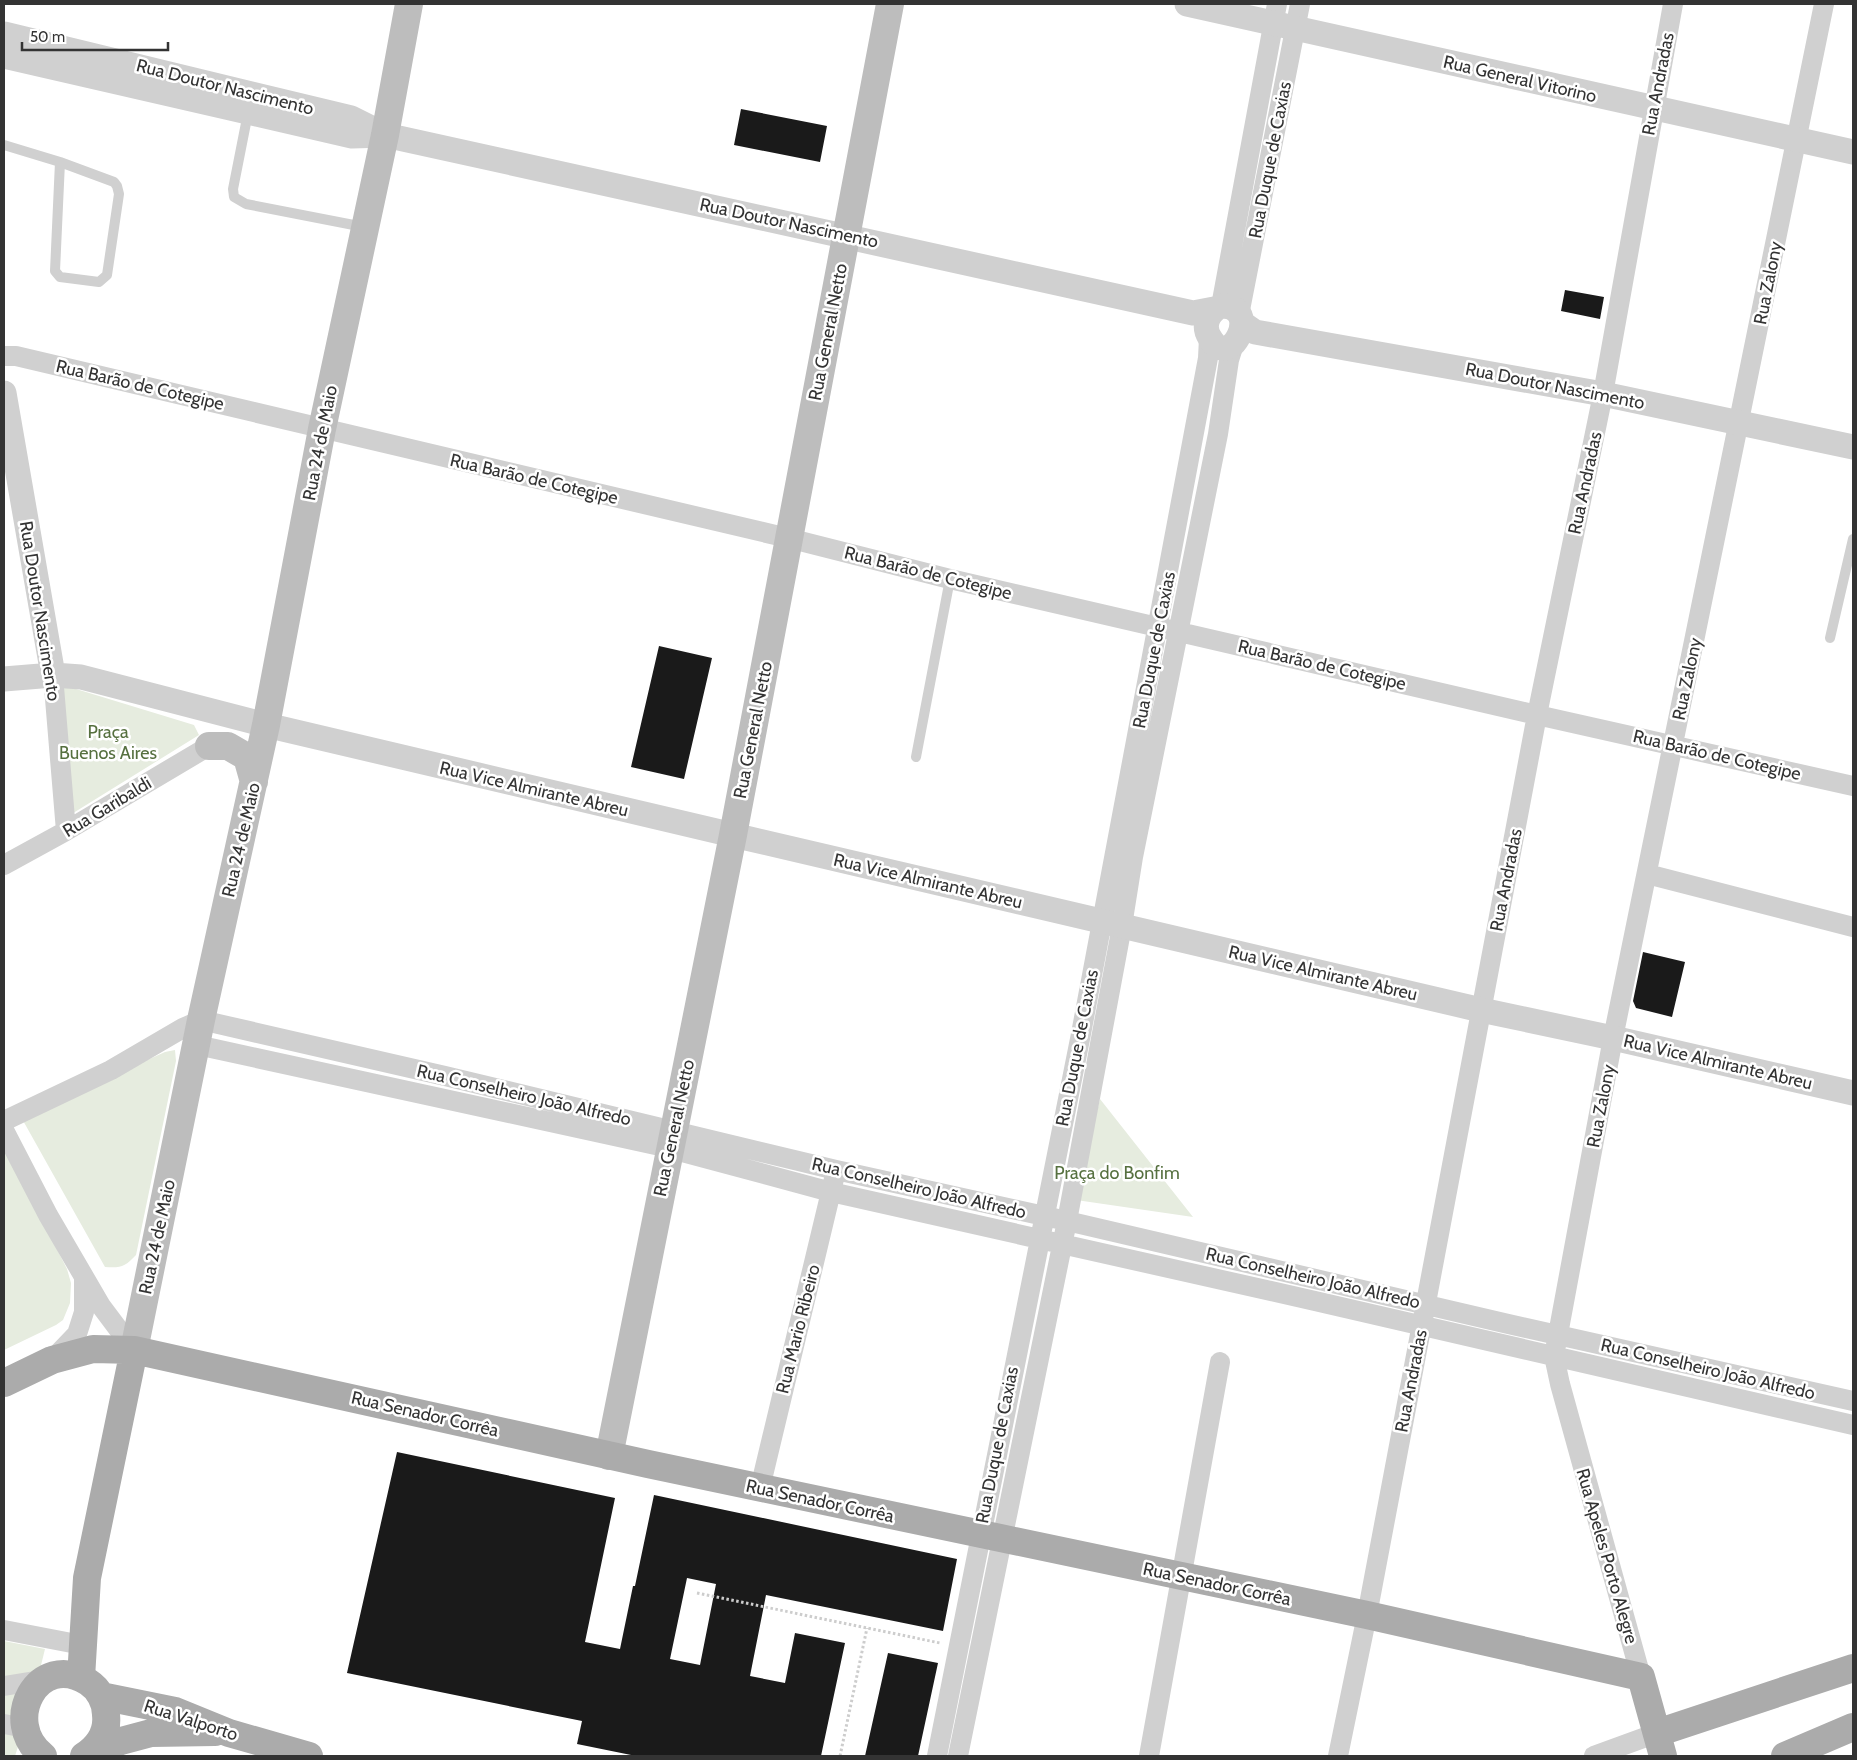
<svg xmlns="http://www.w3.org/2000/svg" width="1857" height="1760" font-family="Cabin,sans-serif">
  <style>
    .green { fill: #e6ecdf }
    .building { fill: #1a1a1a; fill-rule: evenodd }
    .lines { fill: none; stroke-linecap: round; stroke-linejoin: round }
    .path { stroke: #cdcdcd; stroke-width: 3; stroke-dasharray: 2.5 2.5; stroke-linecap: butt }
    .service { stroke: #d0d0d0; stroke-width: 10 }
    .minor { stroke: #d0d0d0; stroke-width: 20 }
    .tertiary { stroke: #d0d0d0; stroke-width: 25 }
    .secondary { stroke: #bdbdbd; stroke-width: 28 }
    .primary { stroke: #ababab; stroke-width: 28 }
    .labels { text-anchor: middle; stroke-width: 5; stroke-linejoin: round; paint-order: stroke }
    .street-label { font-size: 18px; fill: #333; stroke: #fff }
    .park-label { font-size: 18px; fill: #56703f; stroke: #fff }
  </style>
  <rect width="100%" height="100%" fill="#fff"/>
  <path class="green" d="M63,685L194,725L199,735L70,815Z
    M175,1050L176,1061L136,1255C125,1267 121,1268 105,1267L21,1117L165,1052Z
    M1100,1099L1193,1217L1076,1200Z
    M4,1145L67,1269L71,1283L70,1303L63,1320L56,1325L4,1350Z
    M4,1641L45,1649L30,1710L15,1756H4Z"/>
  <path class="building" d="M741,109L827,126L820,162L734,145Z
    M1565,290L1604,297L1600,319L1561,311Z
    M659,646L712,658L684,779L631,767Z
    M1643,952L1685,962L1672,1017L1636,1008L1633,1001Z
    M397,1452L615,1498L585,1642L620,1649L633,1586H635L654,1495L957,1559L943,1631L766,1595L750,1676L785,1683L795,1633L845,1643L821,1756H636L577,1744L582,1721L347,1673ZM687,1578L716,1584L700,1665L670,1659Z
    M888,1653L938,1663L918,1756H865Z"/>
  <g class="lines">
    <path class="path" d="M697,1593L940,1643
      M840,1756L867,1628"/>
    <path class="service" d="M248,113L233,189L234,197L246,204L364,227
      M4,145L60,162L114,182L117,186L119,194L107,275L99,282L60,277L55,271L60,162
      M1830,638L1853,539
      M916,757L950,579"/>
    <path class="minor" d="M1221,306L1277,4
      M1239,315L1300,4
      M4,356H16L788,538L950,579L1537,715L1853,786
      M53,675L66,831
      M4,865L66,831L209,746
      M1647,874L1853,927
      M197,1045L660,1146L831,1192L1315,1301L1853,1425
      M4,1121L111,1070L183,1028L201,1020L445,1076L836,1170L1067,1221L1504,1323L1853,1401
      M4,1130L48,1215L101,1306L134,1350
      M52,1360L77,1334L84,1312V1279
      M760,1488L834,1179
      M4,1630L82,1645
      M1641,1677L1560,1384L1554,1356L1613,1038L1824,4
      M4,1686L41,1680
      M4,1724L20,1727
      M937,1756L1080,1039L1208,358L1209,338
      M958,1756L1067,1221L1122,926L1133,857L1218,434L1229,360L1234,344
      M1149,1756L1220,1362
      M1338,1756L1367,1615L1537,715L1603,394L1673,4
      M1594,1756L1657,1733"/>
    <path class="tertiary" d="M1187,4L1853,152
      M4,34L351,118L383,134
      M4,56L352,136L385,135L1193,313L1214,309
      M1221,306C1264,306 1230,373 1210,338C1202,326 1208,312 1221,306Z
      M1242,323L1255,332L1603,394L1853,447
      M4,393L53,675
      M4,679L53,675L81,677L266,725L733,835L1481,1010L1613,1038L1853,1093"/>
    <path class="secondary" d="M209,746H228L247,757L254,782
      M134,1350L201,1020L266,725L322,429L385,135L409,4
      M609,1456L733,835L890,4"/>
    <path class="primary" d="M4,1383L52,1360L93,1349L134,1350L648,1464L1367,1615L1641,1677L1663,1756
      M81,1678L87,1578L134,1350
      M101,1696L175,1711L229,1733L309,1756
      M1657,1733L1853,1668
      M92,1751L121,1741L151,1733L215,1732
      M43,1756C0,1722 38,1650 88,1682C99,1689 106,1702 106,1715C108,1733 99,1746 84,1756
      M1785,1756L1853,1727"/>
  </g>
  <g class="labels">
    <g class="street-label">
      <text transform="translate(1520 79) rotate(13)" y="6">Rua General Vitorino</text>
      <text transform="translate(1658 84) rotate(-79)" y="6">Rua Andradas</text>
      <text transform="translate(225 87) rotate(14)" y="6">Rua Doutor Nascimento</text>
      <text transform="translate(1270 160) rotate(-79)" y="6">Rua Duque de Caxias</text>
      <text transform="translate(789 223) rotate(12)" y="6">Rua Doutor Nascimento</text>
      <text transform="translate(1768 283) rotate(-79)" y="6">Rua Zalony</text>
      <text transform="translate(828 332) rotate(-79)" y="6">Rua General Netto</text>
      <text transform="translate(140 385) rotate(13)" y="6">Rua Barão de Cotegipe</text>
      <text transform="translate(1555 386) rotate(11)" y="6">Rua Doutor Nascimento</text>
      <text transform="translate(320 443) rotate(-79)" y="6">Rua 24 de Maio</text>
      <text transform="translate(534 479) rotate(13)" y="6">Rua Barão de Cotegipe</text>
      <text transform="translate(1585 483) rotate(-78)" y="6">Rua Andradas</text>
      <text transform="translate(928 573) rotate(14)" y="6">Rua Barão de Cotegipe</text>
      <text transform="translate(40 611) rotate(81)" y="6">Rua Doutor Nascimento</text>
      <text transform="translate(1154 650) rotate(-79)" y="6">Rua Duque de Caxias</text>
      <text transform="translate(1322 665) rotate(13)" y="6">Rua Barão de Cotegipe</text>
      <text transform="translate(1687 679) rotate(-78)" y="6">Rua Zalony</text>
      <text transform="translate(753 730) rotate(-79)" y="6">Rua General Netto</text>
      <text transform="translate(1717 755) rotate(13)" y="6">Rua Barão de Cotegipe</text>
      <text transform="translate(534 789) rotate(13)" y="6">Rua Vice Almirante Abreu</text>
      <text transform="translate(107 807) rotate(-31)" y="6">Rua Garibaldi</text>
      <text transform="translate(241 840) rotate(-77)" y="6">Rua 24 de Maio</text>
      <text transform="translate(1506 880) rotate(-79)" y="6">Rua Andradas</text>
      <text transform="translate(928 881) rotate(13)" y="6">Rua Vice Almirante Abreu</text>
      <text transform="translate(1323 973) rotate(13)" y="6">Rua Vice Almirante Abreu</text>
      <text transform="translate(1077 1048) rotate(-79)" y="6">Rua Duque de Caxias</text>
      <text transform="translate(1718 1062) rotate(13)" y="6">Rua Vice Almirante Abreu</text>
      <text transform="translate(524 1095) rotate(13)" y="6">Rua Conselheiro João Alfredo</text>
      <text transform="translate(1601 1106) rotate(-79)" y="6">Rua Zalony</text>
      <text transform="translate(674 1128) rotate(-78)" y="6">Rua General Netto</text>
      <text transform="translate(919 1188) rotate(13)" y="6">Rua Conselheiro João Alfredo</text>
      <text transform="translate(157 1237) rotate(-78)" y="6">Rua 24 de Maio</text>
      <text transform="translate(1313 1278) rotate(13)" y="6">Rua Conselheiro João Alfredo</text>
      <text transform="translate(798 1329) rotate(-76)" y="6">Rua Mario Ribeiro</text>
      <text transform="translate(1708 1369) rotate(13)" y="6">Rua Conselheiro João Alfredo</text>
      <text transform="translate(1411 1381) rotate(-79)" y="6">Rua Andradas</text>
      <text transform="translate(425 1414) rotate(13)" y="6">Rua Senador Corrêa</text>
      <text transform="translate(997 1445) rotate(-79)" y="6">Rua Duque de Caxias</text>
      <text transform="translate(820 1501) rotate(12)" y="6">Rua Senador Corrêa</text>
      <text transform="translate(1607 1556) rotate(74)" y="6">Rua Apeles Porto Alegre</text>
      <text transform="translate(1217 1584) rotate(12)" y="6">Rua Senador Corrêa</text>
      <text transform="translate(191 1720) rotate(18)" y="6">Rua Valporto</text>
    </g>
    <g class="park-label">
      <text x="108" y="738">Praça<tspan x="108" dy="21">Buenos Aires</tspan></text>
      <text x="1117" y="1179">Praça do Bonfim</text>
    </g>
  </g>
  <rect width="1857" height="1760" fill="none" stroke="#333333" stroke-width="10"/>
  <path d="M22 42v8h146v-8" fill="none" stroke="#333333" stroke-width="2.5"/>
  <text x="30" y="42" font-size="15" fill="#333333" stroke="#ffffff" stroke-width="4" paint-order="stroke">50 m</text>
</svg>
